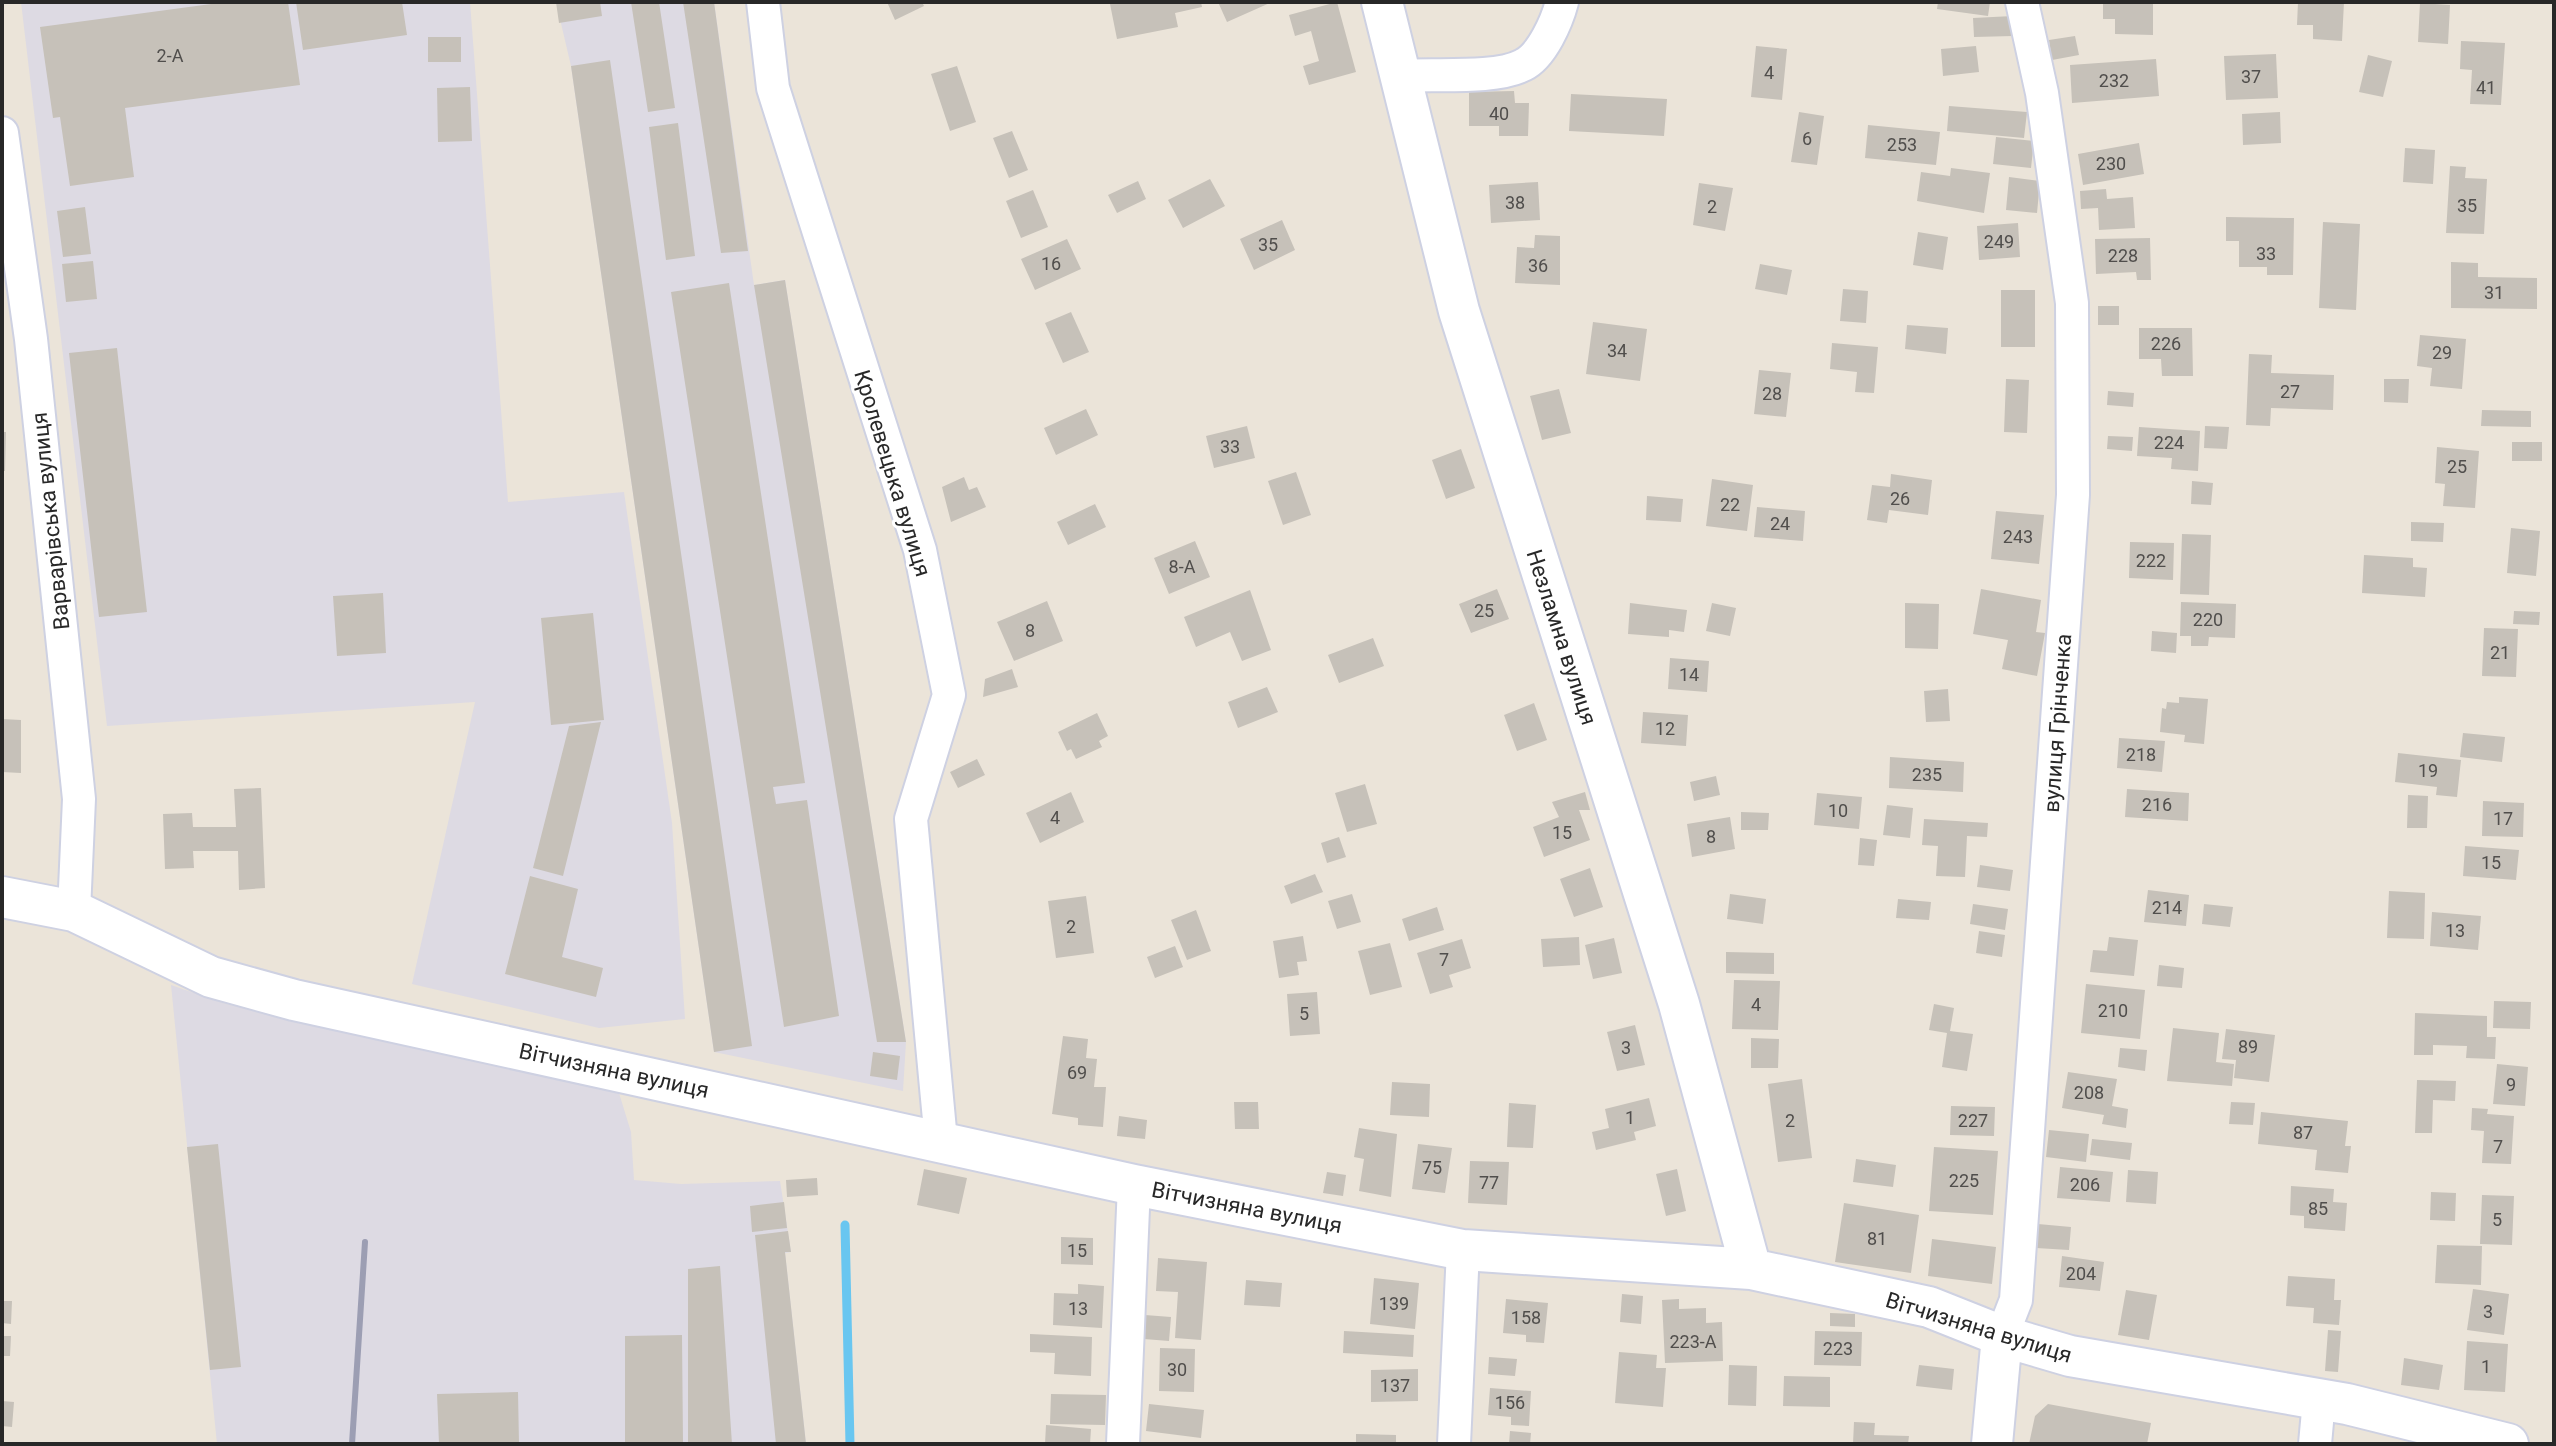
<svg xmlns="http://www.w3.org/2000/svg" width="2556" height="1446" font-family="Roboto,sans-serif">
  <style>
    .industrial { fill: #dddae3 }
    .lines { fill: none; stroke-linecap: round; stroke-linejoin: round }
    .stream { stroke: #69c6f0; stroke-width: 9 }
    .building { fill: #c6c1b9 }
    .minor-casing { stroke: #ced1e2; stroke-width: 36 }
    .tertiary-casing { stroke: #ced1e2; stroke-width: 44 }
    .minor { stroke: #fff; stroke-width: 32 }
    .tertiary { stroke: #fff; stroke-width: 40 }
    .rail { stroke: #9c9eb3; stroke-width: 6 }
    .labels { text-anchor: middle; stroke-width: 6; stroke-linejoin: round; paint-order: stroke }
    .number-label { font-size: 18px; fill: #504e4c }
    .street-label { font-size: 22px; fill: #282828; stroke: #fff }
  </style>
  <rect width="100%" height="100%" fill="#ebe4d9"/>
  <path class="industrial" d="M21,2H470L508,502L624,492L672,823L685,1019L599,1028L412,984L475,702L107,726Z
    M556,2H714L754,285L785,280L906,1042L903,1091L714,1052L571,66Z
    M171,985L226,1004L619,1093L631,1132L634,1180L681,1184L780,1181L791,1252L785,1253L806,1444H217Z"/>
  <g class="lines">
    <path class="stream" d="M845,1225L850,1444"/>
  </g>
  <path class="building" d="M226,2H288L300,85L125,108L134,177L70,186L60,117L53,118L40,27Z
    M296,2H402L407,35L303,50Z
    M556,2H600L602,16L559,23Z
    M631,2H659L675,108L648,112Z
    M683,2H714L748,251L721,253Z
    M887,2H922L924,6L895,20Z
    M1122,2H1201L1202,7L1175,13L1178,27L1117,39L1110,4Z
    M1218,2H1272L1227,22Z
    M1337,2L1356,72L1309,85L1303,66L1319,61L1311,31L1295,36L1289,15Z
    M1938,2H1990L1988,16L1937,9Z
    M2103,2L2153,3V35L2115,34V19H2103Z
    M2298,2H2344L2342,41L2313,39V25H2297Z
    M2420,3L2450,5L2448,44L2418,42Z
    M2013,16V36L1974,37L1973,18Z
    M2075,36L2079,55L2052,60L2049,40Z
    M428,37H461V62H428Z
    M2461,41L2505,43L2501,105L2470,104L2472,70L2460,69Z
    M1756,46L1787,49L1782,100L1751,97Z
    M1976,46L1979,72L1943,76L1941,49Z
    M2276,54L2278,98L2226,100L2224,56Z
    M2368,55L2392,61L2383,97L2359,92Z
    M2156,59L2159,96L2072,103L2070,65Z
    M610,60L752,1046L714,1052L571,66Z
    M957,66L976,122L950,131L931,74Z
    M470,87L472,141L438,142L437,88Z
    M1514,91L1515,103H1529L1528,136H1499V126H1469V92Z
    M1571,94L1667,99L1664,136L1569,131Z
    M1949,106L2027,112L2024,138L1947,131Z
    M1799,112L1824,116L1817,165L1791,162Z
    M2280,112L2281,143L2243,145L2242,114Z
    M678,123L695,256L666,260L649,127Z
    M1868,125L1940,132L1936,165L1865,158Z
    M1012,131L1028,170L1009,178L993,138Z
    M1996,137L2034,141L2031,168L1993,164Z
    M2139,143L2144,174L2083,185L2078,154Z
    M2405,148L2435,150L2433,184L2403,182Z
    M2450,166L2466,167L2465,178L2487,179L2484,234L2446,233Z
    M1951,168L1990,173L1984,213L1917,201L1921,172L1950,176Z
    M2009,177L2040,181L2037,213L2006,210Z
    M1210,179L1225,206L1183,228L1168,200Z
    M1138,181L1146,199L1117,213L1108,195Z
    M1538,182L1540,220L1491,223L1489,185Z
    M1699,183L1733,188L1725,231L1693,225Z
    M2106,189L2107,199L2133,197L2135,228L2099,230L2098,208L2081,209L2080,191Z
    M1033,190L1048,227L1021,238L1006,201Z
    M85,207L91,254L63,257L57,211Z
    M2226,217L2294,218L2293,275H2267V267H2239V241H2226Z
    M1282,220L1295,250L1254,270L1240,239Z
    M2323,222L2360,224L2356,310L2319,308Z
    M2018,223L2020,257L1979,260L1977,226Z
    M1918,232L1948,237L1943,270L1913,265Z
    M1535,235L1560,236V285L1515,283L1517,247L1534,248Z
    M2150,238L2151,280H2137L2136,272L2096,274L2095,239Z
    M1067,239L1081,269L1035,290L1021,259Z
    M93,261L97,299L66,302L62,264Z
    M2451,262L2478,263V277L2537,278V309L2451,308Z
    M1760,264L1792,270L1787,295L1755,289Z
    M785,280L906,1042H877L754,285Z
    M729,283L805,783L773,787L776,804L807,800L839,1016L784,1027L671,292Z
    M1843,289L1868,291L1866,323L1840,321Z
    M2001,290H2035V347H2001Z
    M2098,306H2119V325H2098Z
    M1071,312L1089,352L1063,363L1045,323Z
    M1593,322L1647,329L1640,381L1586,374Z
    M1907,325L1948,328L1946,354L1905,349Z
    M2139,328H2192L2193,376H2162L2161,359H2139Z
    M2420,335L2466,339L2462,389L2430,386L2432,368L2417,366Z
    M1832,343L1878,347L1874,393L1855,392L1857,372L1830,369Z
    M117,348L147,612L99,617L69,353Z
    M2249,354L2272,355L2271,373L2334,375L2333,410L2271,408L2270,426L2246,425Z
    M1759,370L1791,373L1786,417L1754,414Z
    M2006,379L2029,380L2027,433L2004,432Z
    M2384,379H2409L2408,403L2384,402Z
    M1559,389L1571,433L1542,440L1530,396Z
    M2108,391L2134,393L2133,407L2107,405Z
    M1086,409L1098,435L1056,455L1044,428Z
    M2482,410L2531,411V427L2481,426Z
    M1247,426L1255,458L1214,468L1206,436Z
    M2205,426L2229,427L2227,449L2204,448Z
    M2139,427L2200,431L2198,471L2171,469L2172,458L2137,456Z
    M2,432H6L5,471H2Z
    M2108,436L2133,437L2132,451L2107,449Z
    M2512,442H2542V461H2512Z
    M2437,447L2479,451L2475,508L2443,506L2445,484L2435,483Z
    M1461,449L1475,488L1446,499L1432,460Z
    M1296,472L1311,515L1283,525L1268,481Z
    M1891,474L1932,480L1928,515L1889,510L1887,523L1867,520L1872,485L1890,487Z
    M964,477L969,490L977,487L986,507L951,522L942,487Z
    M1712,479L1753,485L1747,531L1706,526Z
    M2192,481L2213,483L2211,505L2191,504Z
    M1647,496L1683,499L1681,522L1646,520Z
    M1095,504L1106,527L1068,545L1057,522Z
    M1757,507L1805,511L1803,541L1754,537Z
    M1996,511L2044,515L2039,564L1991,559Z
    M2411,522L2444,523L2443,542L2411,541Z
    M2511,528L2540,531L2536,576L2507,573Z
    M2182,534L2211,535L2209,595L2180,594Z
    M1195,541L1210,577L1169,594L1154,558Z
    M2130,542L2174,543L2173,580L2129,578Z
    M2364,555L2413,558V567L2427,568L2425,597L2362,593Z
    M1497,589L1509,619L1471,633L1459,604Z
    M1981,589L2041,600L2036,632L2045,633L2037,676L2002,669L2008,640L1973,634Z
    M1250,590L1271,650L1242,661L1230,632L1196,647L1184,617Z
    M383,593L386,653L337,656L333,596Z
    M1047,601L1063,641L1014,661L997,622Z
    M2181,602L2236,604L2235,638L2209,637L2208,646H2191V636H2180Z
    M1630,603L1687,610L1684,632L1669,630V637L1628,634Z
    M1712,603L1736,608L1730,636L1706,631Z
    M1905,603L1939,604L1938,649L1905,648Z
    M2514,611L2540,612L2539,625L2513,624Z
    M593,613L604,720L551,725L541,618Z
    M2484,628L2518,629L2516,677L2482,676Z
    M2152,631L2177,633L2176,653L2151,651Z
    M1373,638L1384,666L1339,683L1328,655Z
    M1670,658L1709,661L1707,692L1668,689Z
    M1012,669L1018,687L983,697L985,679Z
    M1267,687L1278,712L1238,728L1228,702Z
    M1948,689L1950,721L1926,722L1924,691Z
    M2179,697L2208,699L2204,744L2184,742L2185,735L2160,732L2162,708L2166,709L2167,702L2179,703Z
    M1534,703L1547,740L1517,751L1504,715Z
    M1643,712L1688,715L1686,746L1641,743Z
    M1097,713L1108,736L1099,741L1102,747L1076,759L1071,749L1067,751L1058,732Z
    M2,719L21,720V773L2,772Z
    M601,722L563,876L533,868L569,726Z
    M2463,733L2505,737L2502,762L2460,757Z
    M2119,738L2165,741L2162,772L2117,768Z
    M2398,753L2461,760L2457,797L2436,795L2437,787L2395,782Z
    M1890,757L1964,762L1963,792L1889,788Z
    M977,759L985,775L958,788L950,772Z
    M1716,776L1720,795L1694,801L1690,782Z
    M1365,784L1377,824L1347,832L1335,793Z
    M261,788L265,888L239,890L238,851H193L194,868L165,869L163,814L192,813L193,827H236L234,789Z
    M2127,789L2189,793L2188,821L2125,817Z
    M1071,792L1084,822L1040,843L1026,813Z
    M1585,792L1590,810H1579L1590,840L1544,857L1533,827L1559,817L1552,802Z
    M1817,793L1862,797L1859,829L1814,825Z
    M2408,795L2428,796L2427,828H2407Z
    M2483,801L2524,803L2523,837L2482,836Z
    M1887,805L1913,808L1910,838L1883,835Z
    M1741,812L1769,813L1768,830H1741Z
    M1730,817L1735,849L1692,857L1687,824Z
    M1924,819L1988,823L1987,837L1967,836L1965,877L1936,876L1938,846L1922,845Z
    M1339,837L1346,857L1327,863L1321,843Z
    M1860,838L1877,840L1874,866L1858,865Z
    M2465,846L2519,850L2516,880L2463,876Z
    M1980,865L2013,870L2010,891L1977,887Z
    M1590,868L1603,907L1574,917L1560,879Z
    M1315,874L1323,892L1291,904L1284,886Z
    M530,876L578,889L562,957L603,968L596,997L505,974Z
    M2148,890L2189,895L2186,926L2144,922Z
    M2389,891L2425,893L2424,939L2387,938Z
    M1352,894L1361,922L1337,929L1328,901Z
    M1730,894L1766,899L1763,924L1727,919Z
    M1086,896L1094,953L1056,958L1048,901Z
    M1898,899L1931,902L1929,920L1896,918Z
    M1973,904L2008,909L2005,930L1970,924Z
    M2204,904L2233,907L2230,927L2202,924Z
    M1437,907L1444,930L1409,941L1402,919Z
    M1196,910L1211,951L1187,960L1171,920Z
    M2432,912L2481,916L2478,950L2430,946Z
    M1979,931L2005,935L2002,957L1976,953Z
    M1303,936L1307,961L1297,962L1299,975L1279,978L1273,941Z
    M1579,937L1580,965L1543,967L1541,939Z
    M2109,937L2138,940L2134,976L2090,972L2093,950L2107,951Z
    M1614,938L1622,973L1593,979L1585,945Z
    M1462,939L1471,968L1449,975L1453,987L1430,994L1417,953Z
    M1390,943L1402,987L1370,995L1358,951Z
    M1175,946L1183,967L1155,978L1147,957Z
    M1726,952L1774,953V974L1726,973Z
    M2159,965L2184,968L2182,988L2157,986Z
    M1734,980L1780,981L1778,1030L1732,1029Z
    M2086,984L2145,990L2140,1039L2081,1033Z
    M1317,992L1320,1034L1290,1036L1287,994Z
    M2494,1001L2531,1002L2530,1029L2493,1028Z
    M1934,1004L1954,1008L1950,1031L1973,1034L1967,1071L1942,1067L1947,1033L1929,1030Z
    M2415,1013L2487,1016V1037H2496L2495,1059L2466,1058L2467,1046L2433,1045V1055H2414Z
    M1635,1025L1645,1065L1617,1071L1607,1032Z
    M2173,1028L2219,1033L2216,1062L2234,1064L2232,1086L2167,1081Z
    M2226,1029L2275,1035L2269,1082L2234,1078L2236,1060L2222,1059Z
    M1063,1036L1088,1039L1086,1058L1097,1059L1094,1087H1106L1103,1127L1078,1125V1118L1052,1114Z
    M1751,1038L1779,1039L1778,1068H1751Z
    M2120,1048L2147,1050L2145,1071L2118,1067Z
    M873,1052L900,1056L897,1080L870,1076Z
    M2497,1064L2528,1067L2525,1106L2493,1104Z
    M2068,1072L2117,1079L2112,1106L2128,1109L2126,1128L2102,1124L2104,1115L2062,1108Z
    M1802,1079L1812,1158L1778,1162L1768,1084Z
    M2417,1080L2456,1081L2455,1101L2433,1100L2432,1133H2415Z
    M1392,1082L1430,1084L1429,1117L1390,1115Z
    M1649,1098L1656,1126L1634,1132L1636,1140L1596,1150L1592,1132L1609,1128L1605,1109Z
    M1234,1102H1258L1259,1129H1235Z
    M2231,1102L2255,1103L2253,1125L2229,1124Z
    M1509,1103L1536,1105L1533,1148L1507,1147Z
    M1951,1106L1995,1107L1994,1136L1950,1135Z
    M2472,1108L2488,1109L2487,1114L2514,1116L2511,1164L2482,1163L2484,1131L2471,1130Z
    M2261,1112L2348,1121L2345,1146H2351L2348,1173L2315,1170L2317,1150L2258,1144Z
    M1119,1116L1147,1120L1145,1139L1117,1136Z
    M1359,1128L1397,1134L1391,1197L1359,1191L1364,1159L1354,1157Z
    M2049,1130L2089,1134L2086,1162L2046,1157Z
    M2092,1139L2132,1143L2130,1160L2090,1155Z
    M218,1144L241,1367L210,1370L187,1147Z
    M1418,1144L1452,1148L1445,1193L1412,1189Z
    M1934,1147L1998,1151L1993,1215L1929,1211Z
    M1856,1159L1896,1165L1893,1187L1853,1182Z
    M1470,1161L1509,1162L1507,1205L1468,1203Z
    M2060,1167L2113,1172L2110,1202L2057,1198Z
    M924,1169L967,1178L959,1214L917,1205Z
    M1677,1169L1686,1211L1666,1216L1656,1174Z
    M2128,1170L2158,1172L2156,1204L2126,1202Z
    M1327,1172L1346,1175L1343,1196L1323,1193Z
    M817,1178L818,1195L787,1197L786,1180Z
    M2291,1186L2334,1189L2333,1202L2347,1203L2345,1231L2304,1228V1216L2290,1215Z
    M2431,1192L2456,1193L2455,1221L2430,1220Z
    M2482,1195L2514,1196L2512,1245L2480,1244Z
    M784,1202L787,1228L752,1232L750,1206Z
    M1844,1203L1919,1215L1911,1273L1835,1262Z
    M2038,1224L2071,1227L2069,1250L2036,1248Z
    M788,1231L791,1252H785L806,1444H776L755,1235Z
    M1061,1237L1093,1238V1265L1061,1264Z
    M1932,1239L1996,1247L1992,1284L1928,1276Z
    M2437,1245L2482,1246L2481,1285L2435,1283Z
    M2062,1256L2104,1262L2100,1291L2059,1287Z
    M1158,1258L1207,1262L1201,1340L1175,1338L1178,1292L1156,1291Z
    M720,1266L732,1444H688V1269Z
    M2288,1276L2335,1279L2334,1300H2341L2339,1325L2313,1323L2314,1308L2286,1306Z
    M1374,1278L1419,1283L1415,1329L1370,1324Z
    M1246,1280L1282,1283L1280,1307L1244,1305Z
    M1078,1284L1104,1286L1102,1328L1053,1325L1054,1293L1078,1294Z
    M2473,1289L2509,1294L2504,1335L2467,1330Z
    M2126,1290L2157,1295L2149,1340L2118,1335Z
    M1622,1294L1643,1296L1641,1324L1620,1322Z
    M1506,1299L1548,1303L1544,1343L1526,1342V1335L1503,1333Z
    M1679,1299V1309L1706,1308V1323L1722,1322L1723,1361L1665,1363L1662,1300Z
    M2,1301H12L11,1324L2,1323Z
    M1830,1313L1855,1314V1327L1830,1326Z
    M1145,1315L1171,1317L1169,1341L1144,1339Z
    M2328,1330L2341,1331L2338,1372L2325,1371Z
    M1344,1331L1414,1335L1413,1357L1343,1353Z
    M1815,1331L1862,1332L1861,1366L1814,1365Z
    M1030,1334L1092,1337L1091,1376L1054,1374L1055,1353L1030,1352Z
    M682,1335L683,1444H625V1336Z
    M2,1336H11L10,1356H2Z
    M2467,1341L2508,1344L2505,1392L2464,1390Z
    M1160,1348L1195,1349L1194,1392L1159,1391Z
    M1619,1352L1657,1355L1656,1368H1666L1663,1407L1615,1403Z
    M1489,1357L1517,1359L1515,1376L1488,1374Z
    M2404,1358L2443,1365L2439,1390L2401,1385Z
    M1729,1365L1757,1366L1756,1406L1728,1405Z
    M1919,1365L1954,1369L1952,1390L1916,1386Z
    M1418,1369V1401L1371,1402V1370Z
    M1784,1376L1830,1377V1407L1783,1406Z
    M1490,1388L1531,1391L1529,1426L1511,1425V1417L1488,1415Z
    M518,1392L519,1444H439L437,1394Z
    M1051,1394L1106,1395L1105,1425L1050,1424Z
    M2,1401L14,1402L12,1427L2,1426Z
    M1149,1404L1204,1410L1201,1438L1146,1431Z
    M2048,1404L2151,1423L2147,1444H2029L2035,1416Z
    M1854,1422L1875,1423L1874,1435L1909,1436L1908,1444H1853Z
    M1046,1425L1091,1429L1090,1444H1045Z
    M1510,1431L1531,1433L1530,1444H1509Z
    M1356,1434L1396,1435V1444H1356Z"/>
  <g class="lines">
    <g class="minor-casing">
      <path id="minor" d="M763,2L773,88L920,550L949,695L911,819L941,1141
        M1398,76C1431,73 1495,80 1523,65C1542,56 1557,21 1562,2
        M2,133L31,339L79,799L74,911
        M2002,1336L2016,1300L2073,495L2072,303L2042,93L2022,2
        M1123,1444L1134,1185
        M1454,1444L1463,1250
        M2315,1444L2319,1400"/>
    </g>
    <g class="tertiary-casing">
      <path id="tertiary" d="M1382,2L1459,311L1679,1004L1751,1269
        M2,897L74,911L211,977L294,1000L1134,1185L1463,1250L1751,1269L1929,1307L2002,1336L2070,1356L2347,1404L2508,1444
        M1992,1444L2002,1336"/>
    </g>
    <use href="#minor" class="minor"/>
    <use href="#tertiary" class="tertiary"/>
    <path class="rail" d="M352,1444L365,1242"/>
  </g>
  <g class="labels">
    <g class="number-label">
      <text x="170" y="62">2-А</text>
      <text x="1769" y="79">4</text>
      <text x="2251" y="83">37</text>
      <text x="2114" y="87">232</text>
      <text x="2486" y="94">41</text>
      <text x="1499" y="120">40</text>
      <text x="1807" y="145">6</text>
      <text x="1902" y="151">253</text>
      <text x="2111" y="170">230</text>
      <text x="1515" y="209">38</text>
      <text x="2467" y="212">35</text>
      <text x="1712" y="213">2</text>
      <text x="1999" y="248">249</text>
      <text x="1268" y="251">35</text>
      <text x="2266" y="260">33</text>
      <text x="2123" y="262">228</text>
      <text x="1051" y="270">16</text>
      <text x="1538" y="272">36</text>
      <text x="2494" y="299">31</text>
      <text x="2166" y="350">226</text>
      <text x="1617" y="357">34</text>
      <text x="2442" y="359">29</text>
      <text x="2290" y="398">27</text>
      <text x="1772" y="400">28</text>
      <text x="2169" y="449">224</text>
      <text x="1230" y="453">33</text>
      <text x="2457" y="473">25</text>
      <text x="1900" y="505">26</text>
      <text x="1730" y="511">22</text>
      <text x="1780" y="530">24</text>
      <text x="2018" y="543">243</text>
      <text x="2151" y="567">222</text>
      <text x="1182" y="573">8-А</text>
      <text x="1484" y="617">25</text>
      <text x="2208" y="626">220</text>
      <text x="1030" y="637">8</text>
      <text x="2500" y="659">21</text>
      <text x="1689" y="681">14</text>
      <text x="1665" y="735">12</text>
      <text x="2141" y="761">218</text>
      <text x="2428" y="777">19</text>
      <text x="1927" y="781">235</text>
      <text x="2157" y="811">216</text>
      <text x="1838" y="817">10</text>
      <text x="1055" y="824">4</text>
      <text x="2503" y="825">17</text>
      <text x="1562" y="839">15</text>
      <text x="1711" y="843">8</text>
      <text x="2491" y="869">15</text>
      <text x="2167" y="914">214</text>
      <text x="1071" y="933">2</text>
      <text x="2455" y="937">13</text>
      <text x="1444" y="966">7</text>
      <text x="1756" y="1011">4</text>
      <text x="2113" y="1017">210</text>
      <text x="1304" y="1020">5</text>
      <text x="2248" y="1053">89</text>
      <text x="1626" y="1054">3</text>
      <text x="1077" y="1079">69</text>
      <text x="2511" y="1091">9</text>
      <text x="2089" y="1099">208</text>
      <text x="1630" y="1124">1</text>
      <text x="1790" y="1127">2</text>
      <text x="1973" y="1127">227</text>
      <text x="2303" y="1139">87</text>
      <text x="2498" y="1153">7</text>
      <text x="1432" y="1174">75</text>
      <text x="1964" y="1187">225</text>
      <text x="1489" y="1189">77</text>
      <text x="2085" y="1191">206</text>
      <text x="2318" y="1215">85</text>
      <text x="2497" y="1226">5</text>
      <text x="1877" y="1245">81</text>
      <text x="1077" y="1257">15</text>
      <text x="2081" y="1280">204</text>
      <text x="1394" y="1310">139</text>
      <text x="1078" y="1315">13</text>
      <text x="2488" y="1318">3</text>
      <text x="1526" y="1324">158</text>
      <text x="1693" y="1348">223-А</text>
      <text x="1838" y="1355">223</text>
      <text x="2486" y="1373">1</text>
      <text x="1177" y="1376">30</text>
      <text x="1395" y="1392">137</text>
      <text x="1510" y="1409">156</text>
    </g>
    <g class="street-label">
      <text transform="translate(893 473) rotate(73)" y="8">Кролевецька вулиця</text>
      <text transform="translate(50 521) rotate(-96)" y="8">Варварівська вулиця</text>
      <text transform="translate(1562 637) rotate(72)" y="8">Незламна вулиця</text>
      <text transform="translate(2057 723) rotate(-86)" y="8">вулиця Грінченка</text>
      <text transform="translate(614 1070) rotate(12)" y="8">Вітчизняна вулиця</text>
      <text transform="translate(1247 1207) rotate(11)" y="8">Вітчизняна вулиця</text>
      <text transform="translate(1979 1327) rotate(17)" y="8">Вітчизняна вулиця</text>
    </g>
  </g>
  <rect width="2556" height="1446" fill="none" stroke="#282828" stroke-width="8"/>
</svg>
